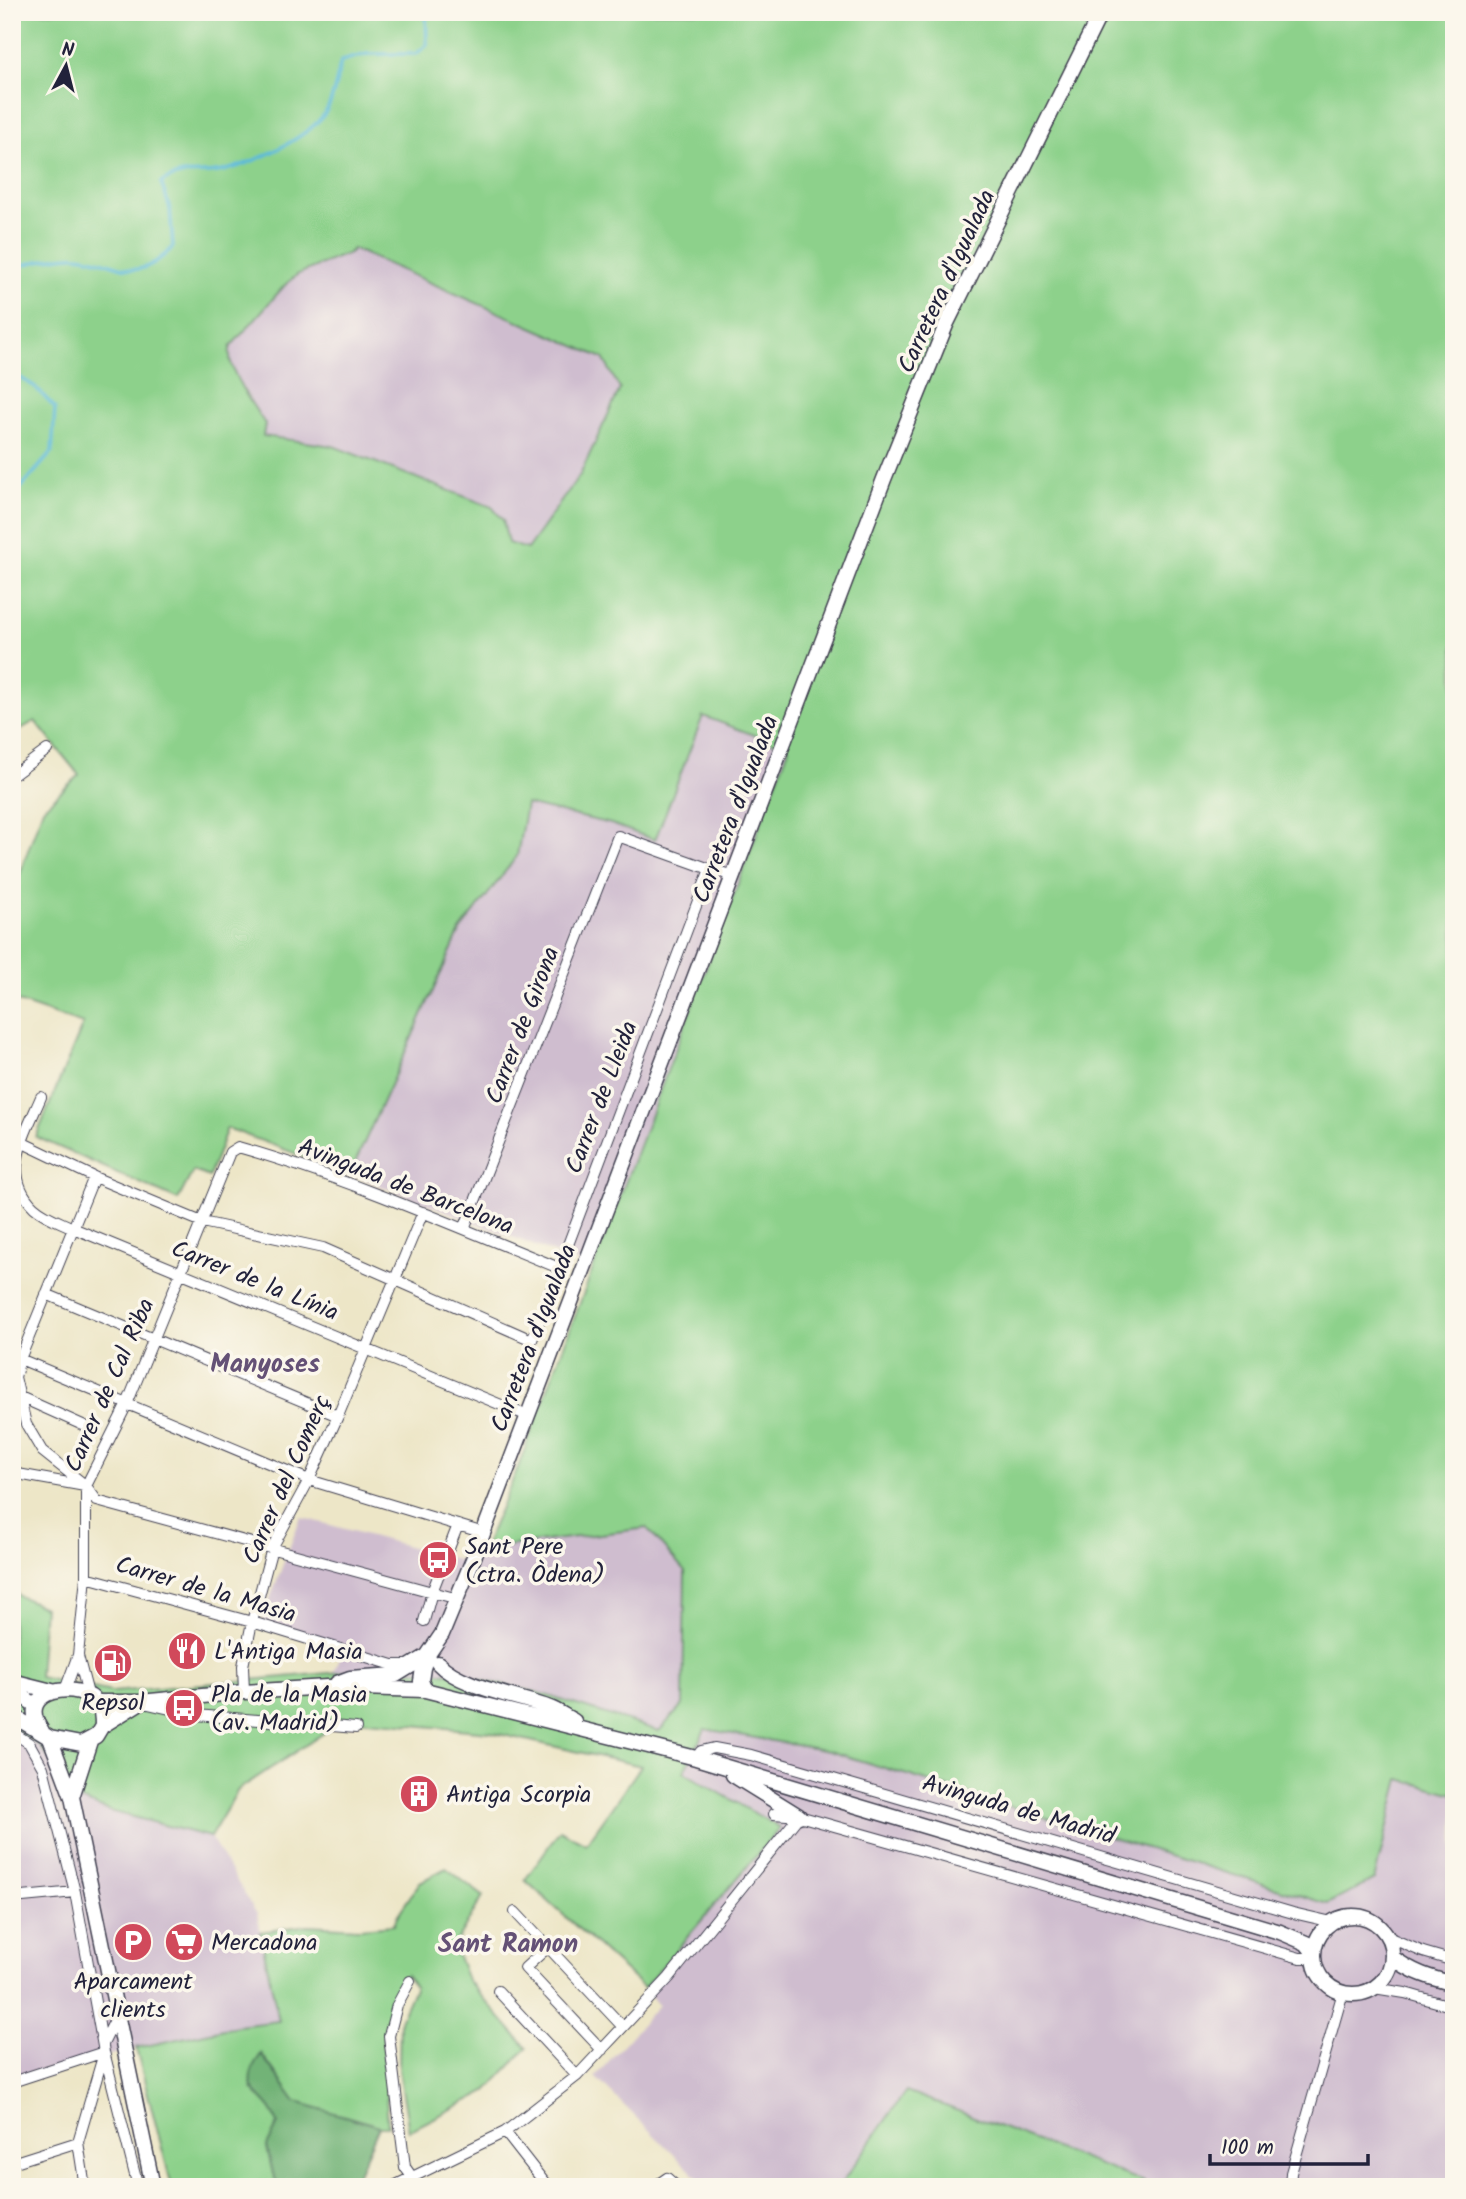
<svg xmlns="http://www.w3.org/2000/svg" width="1466" height="2199" font-family="Kalam,sans-serif">
  <style>
    .industrial { fill: #cfbdcf }
    .green { fill: #8dd18b; stroke: #587a63; stroke-width: 2; fill-rule: evenodd }
    .forest { fill: #72b377; stroke: #4a6a59; stroke-width: 2 }
    .lines { fill: none; stroke-linecap: round; stroke-linejoin: round }
    .stream { stroke: #5bbad9; stroke-width: 3.5 }
    .street-casing { stroke: #403f50; stroke-width: 12 }
    .secondary-casing { stroke: #403f50; stroke-width: 17 }
    .street { stroke: #fff; stroke-width: 10 }
    .secondary { stroke: #fff; stroke-width: 14 }
    .labels { text-anchor: middle; stroke-width: 7; stroke-linejoin: round; paint-order: stroke }
    .street-label { font-size: 24px; fill: #22223b; stroke: #fbf7ec }
    .poi-label { font-size: 24px; fill: #22223b; stroke: #fbf7ec; text-anchor: start }
    .neighbourhood-label { font-size: 26px; font-weight: bold; fill: #645176; stroke: #fbf7ec }
  </style>
  <rect width="100%" height="100%" fill="#fbf7ec"/>
  <filter id="ink" filterUnits="userSpaceOnUse"><feTurbulence type="fractalNoise" baseFrequency=".0143" numOctaves="2"/><feDisplacementMap in="SourceGraphic" scale="14" xChannelSelector="R" yChannelSelector="G"/><feConvolveMatrix kernelMatrix="1 2 1 2 8 2 1 2 1" color-interpolation-filters="sRGB"/></filter>
  <filter id="wash" filterUnits="userSpaceOnUse"><feTurbulence type="fractalNoise" baseFrequency=".00686" numOctaves="4" result="noise"/><feDisplacementMap in="SourceGraphic" scale="28" xChannelSelector="R" yChannelSelector="G"/><feGaussianBlur stdDeviation="1.57" result="paint"/><feColorMatrix in="noise" values="0 0 0 0 0 0 0 0 0 0 0 0 0 0 0 0 0 1.4 0 .05"/><feComposite in="paint" operator="in"/></filter>
  <g filter="url(#wash)">
    <rect width="100%" height="100%" fill="#ede6c7"/>
    <path class="industrial" d="M353,249L603,358L620,389L580,475L527,550L508,544L503,520L262,436L258,413L234,372L230,359L231,346L286,284L298,274L343,256Z
      M703,715L789,748L592,1268L350,1174L460,931L517,856L526,803L611,824L655,840Z
      M301,1517L466,1562L483,1549L647,1528L685,1572L683,1705L660,1731L536,1692L448,1673L386,1669L334,1672L345,1646L262,1620Z
      M705,1729L829,1751L1327,1904L1374,1880L1400,1778L1454,1794V2187H1142L1144,2182L906,2091L839,2187H707L595,2077L658,2005L644,1988L780,1828L684,1772Z
      M12,1731L39,1745L80,1800L113,1812L210,1837L257,1914L279,2021L238,2026L12,2077Z"/>
    <path class="green" d="M12,12H1454V1794L1400,1779L1374,1880L1328,1904L829,1751L705,1729L684,1772L780,1828L644,1988L525,1880L560,1830L586,1844L641,1766L490,1732L345,1719L238,1790L210,1837L113,1812L80,1800L39,1745L12,1731V1589L19,1596L44,1607L39,1677L112,1692L386,1668L448,1673L536,1692L659,1731L683,1705L685,1572L647,1528L483,1549L517,1470L789,748L703,716L655,840L611,824L526,804L517,856L460,931L350,1174L227,1128L209,1177L193,1171L178,1200L36,1137L83,1024L12,1000V896L43,808L79,775L35,721L12,734ZM353,249L603,358L620,389L580,475L527,549L508,543L503,520L492,507L333,446L263,436L265,424C254,407 223,365 231,346L286,284L298,274L349,253Z
      M446,1868L483,1896L454,1946L467,1980L527,2048L487,2091L409,2131L399,2070L400,2020L415,1986L406,1975L391,2004L383,2042L388,2126H379L296,2102L262,2054L252,2089L274,2111L278,2124L267,2147L273,2174L279,2187H172L136,2048L238,2026L279,2021L260,1932L308,1925L359,1928L394,1925L397,1916L420,1882Z
      M906,2091L1144,2182L1142,2187H839Z"/>
    <path class="forest" d="M261,2054L296,2102L379,2126L352,2187H279L273,2174L267,2146L278,2124C268,2091 233,2095 261,2054Z"/>
    <g class="lines">
      <path class="stream" d="M12,267C29,264 62,254 78,256C122,261 133,288 173,247L170,208L161,183C181,169 200,176 223,171C252,164 308,138 325,113C334,99 337,77 341,61L367,54H416L427,45L426,12
        M12,373L34,386L55,408L52,452L12,498"/>
    </g>
  </g>
  <g filter="url(#ink)">
    <g class="lines">
      <g class="street-casing">
        <path id="street" d="M12,776L47,750
          M41,1097C25,1135 0,1174 34,1207C45,1217 61,1222 73,1228L528,1416
          M21,1142L94,1177L202,1222L323,1248L532,1340L710,869
          M94,1177L20,1359L15,1377L26,1424L42,1451L86,1486L97,1501L458,1599
          M464,1229L618,836L710,869L734,876
          M46,1294L338,1416
          M20,1359L309,1480L484,1533
          M18,1396L85,1426
          M12,1473L85,1486
          M86,1577L252,1622L393,1665H409
          M424,1621L432,1592L458,1525
          M78,1656L88,1694
          M65,1690L78,1655L86,1577V1486L127,1404L230,1152L238,1147C347,1178 453,1225 559,1268
          M244,1692L243,1666L252,1622L272,1548L309,1480L338,1416L423,1212
          M148,1704L196,1715L356,1728
          M12,1732L29,1743L43,1768L75,1892L104,2052L138,2187
          M696,1758L701,1751L714,1748L751,1755L1293,1913L1332,1922
          M774,1814L799,1816L1300,1958H1314
          M12,1898L75,1892
          M515,1912L623,2027
          M1388,1937L1423,1952L1454,1961
          M548,1947L525,1968L602,2050
          M410,1981L397,2005L389,2036L405,2167L419,2187
          M1374,1988L1405,1993L1454,2007
          M498,1991L577,2076
          M103,2044L117,2016
          M12,2082L104,2052
          M505,2132L548,2187
          M12,2163L78,2142
          M85,2187L78,2142L104,2053
          M392,2187L505,2132L577,2076L669,1978L799,1816
          M654,2187L667,2178L677,2187
          M1290,2187L1291,2173L1343,1992"/>
      </g>
      <g class="secondary-casing">
        <path id="secondary" d="M438,1663C460,1687 518,1696 550,1708C558,1711 566,1717 574,1721
          M12,1681L52,1691
          M337,1683L350,1678L396,1675L427,1656
          M12,1689L35,1705
          M425,1690L421,1681L423,1668L427,1656L442,1634L474,1557L884,479L946,325L1101,12
          M97,1702H140L244,1692L327,1687L425,1690L696,1758L1280,1932L1306,1943L1314,1953
          M12,1715L50,1738L81,1744L96,1736L102,1726L139,1703
          M42,1731C12,1688 82,1679 98,1704C102,1710 102,1718 102,1726
          M50,1738L72,1797L153,2187
          M733,1775L799,1816
          M72,1797L90,1741
          M1314 1955a39 39 0 1 1 78 0a39 39 0 1 1-78 0Z
          M1392,1957C1411,1972 1431,1978 1454,1984"/>
      </g>
      <use href="#street" class="street"/>
      <use href="#secondary" class="secondary"/>
    </g>
  </g>
  <defs>
    <g id="bus-disc" transform="scale(2.0125)"><circle r="9.5" fill="#d1495b" stroke="#fbf7ec"/><path d="M-5-6H5V4H4V6H2V4H-2V6H-4V4H-5ZM-3.5-4V0h7V-4ZM-3.5 1.2v1.5H-2V1.2ZM2 1.2v1.5H3.5V1.2Z" fill="#fff"/></g>
    <g id="restaurant-disc" transform="scale(2.0125)"><circle r="9.5" fill="#d1495b" stroke="#fbf7ec"/><path d="M-5-6h1v4h1v-4h1v4h1v-4h1v5L-1.5 .5V6h-2V.5L-5-1ZM5-6V6H3V1.5H1.5Q1.5-4 5-6Z" fill="#fff"/></g>
    <g id="fuel-disc" transform="scale(2.0125)"><circle r="9.5" fill="#d1495b" stroke="#fbf7ec"/><path d="M-5.5-6h7V0h2V4h1.3V-2.5L3-4.5l.8-.8L6-3V5H2.5V1h-1V6h-7ZM-4.2-4.7v3.2H.2V-4.7Z" fill="#fff"/></g>
    <g id="building-disc" transform="scale(2.0125)"><circle r="9.5" fill="#d1495b" stroke="#fbf7ec"/><path d="M-4-6H4V6H1V3H-1V6H-4ZM-2.5-4.3h1.7v1.8h-1.7ZM.8-4.3h1.7v1.8H.8ZM-2.5-1h1.7V.8h-1.7ZM.8-1h1.7V.8H.8Z" fill="#fff"/></g>
    <g id="parking-disc" transform="scale(2.0125)"><circle r="9.5" fill="#d1495b" stroke="#fbf7ec"/><path d="M-3.5-5.5H1a3.5 3.5 0 0 1 0 7H-1V5.5H-3.5ZM-1-3.4V-.6H.8a1.4 1.4 0 0 0 0-2.8Z" fill="#fff"/></g>
    <g id="supermarket-disc" transform="scale(2.0125)"><circle r="9.5" fill="#d1495b" stroke="#fbf7ec"/><path d="M-6-5.5h2.5l.6 2H6L4.5 2H-2.5L-4.4-4H-6ZM-1.5 3.2a1.3 1.3 0 1 0 .1 0ZM3 3.2a1.3 1.3 0 1 0 .1 0Z" fill="#fff"/></g>
  </defs>
  <g fill-rule="evenodd">
    <use href="#bus-disc" x="438" y="1560"/>
    <use href="#restaurant-disc" x="187" y="1651"/>
    <use href="#fuel-disc" x="113" y="1663"/>
    <use href="#bus-disc" x="184" y="1708"/>
    <use href="#building-disc" x="419" y="1794"/>
    <use href="#parking-disc" x="133" y="1942"/>
    <use href="#supermarket-disc" x="184" y="1942"/>
  </g>
  <g class="labels">
    <g class="street-label">
      <text transform="translate(946 281) rotate(-65)" y="8">Carretera d'Igualada</text>
      <text transform="translate(735 809) rotate(-69)" y="8">Carretera d'Igualada</text>
      <text transform="translate(522 1025) rotate(-69)" y="8">Carrer de Girona</text>
      <text transform="translate(601 1097) rotate(-69)" y="8">Carrer de Lleida</text>
      <text transform="translate(406 1186) rotate(21)" y="8">Avinguda de Barcelona</text>
      <text transform="translate(255 1280) rotate(22)" y="8">Carrer de la Línia</text>
      <text transform="translate(533 1338) rotate(-69)" y="8">Carretera d'Igualada</text>
      <text transform="translate(109 1385) rotate(-66)" y="8">Carrer de Cal Riba</text>
      <text transform="translate(286 1479) rotate(-66)" y="8">Carrer del Comerç</text>
      <text transform="translate(206 1589) rotate(16)" y="8">Carrer de la Masia</text>
      <text transform="translate(1019 1809) rotate(16)" y="8">Avinguda de Madrid</text>
    </g>
    <g class="poi-label">
      <text x="465" y="1554">Sant Pere<tspan x="465" dy="28">(ctra. Òdena)</tspan></text>
      <text x="214" y="1659">L'Antiga Masia</text>
      <text x="211" y="1702">Pla de la Masia<tspan x="211" dy="28">(av. Madrid)</tspan></text>
      <text x="113" y="1710" text-anchor="middle">Repsol</text>
      <text x="446" y="1802">Antiga Scorpia</text>
      <text x="211" y="1950">Mercadona</text>
      <text x="133" y="1989" text-anchor="middle">Aparcament<tspan x="133" dy="28">clients</tspan></text>
    </g>
    <g class="neighbourhood-label">
      <text x="265" y="1372">Manyoses</text>
      <text x="508" y="1952">Sant Ramon</text>
    </g>
  </g>
  <rect width="1466" height="2199" fill="none" stroke="#fbf7ec" stroke-width="42"/>
  <g transform="translate(66 66) rotate(7)" stroke="#fbf7ec" stroke-width="5" paint-order="stroke">
  <path d="M0-5L12 26L0 18L-12 26Z" fill="#22223b"/>
  <text y="-10" font-size="19" font-weight="bold" text-anchor="middle" fill="#22223b">N</text>
  </g>
  <path d="M1210 2154v10h158v-10" fill="none" stroke="#22223b" stroke-width="3.5"/>
  <text x="1221" y="2154" font-size="21" fill="#22223b" stroke="#fbf7ec" stroke-width="5" paint-order="stroke">100 m</text>
</svg>
